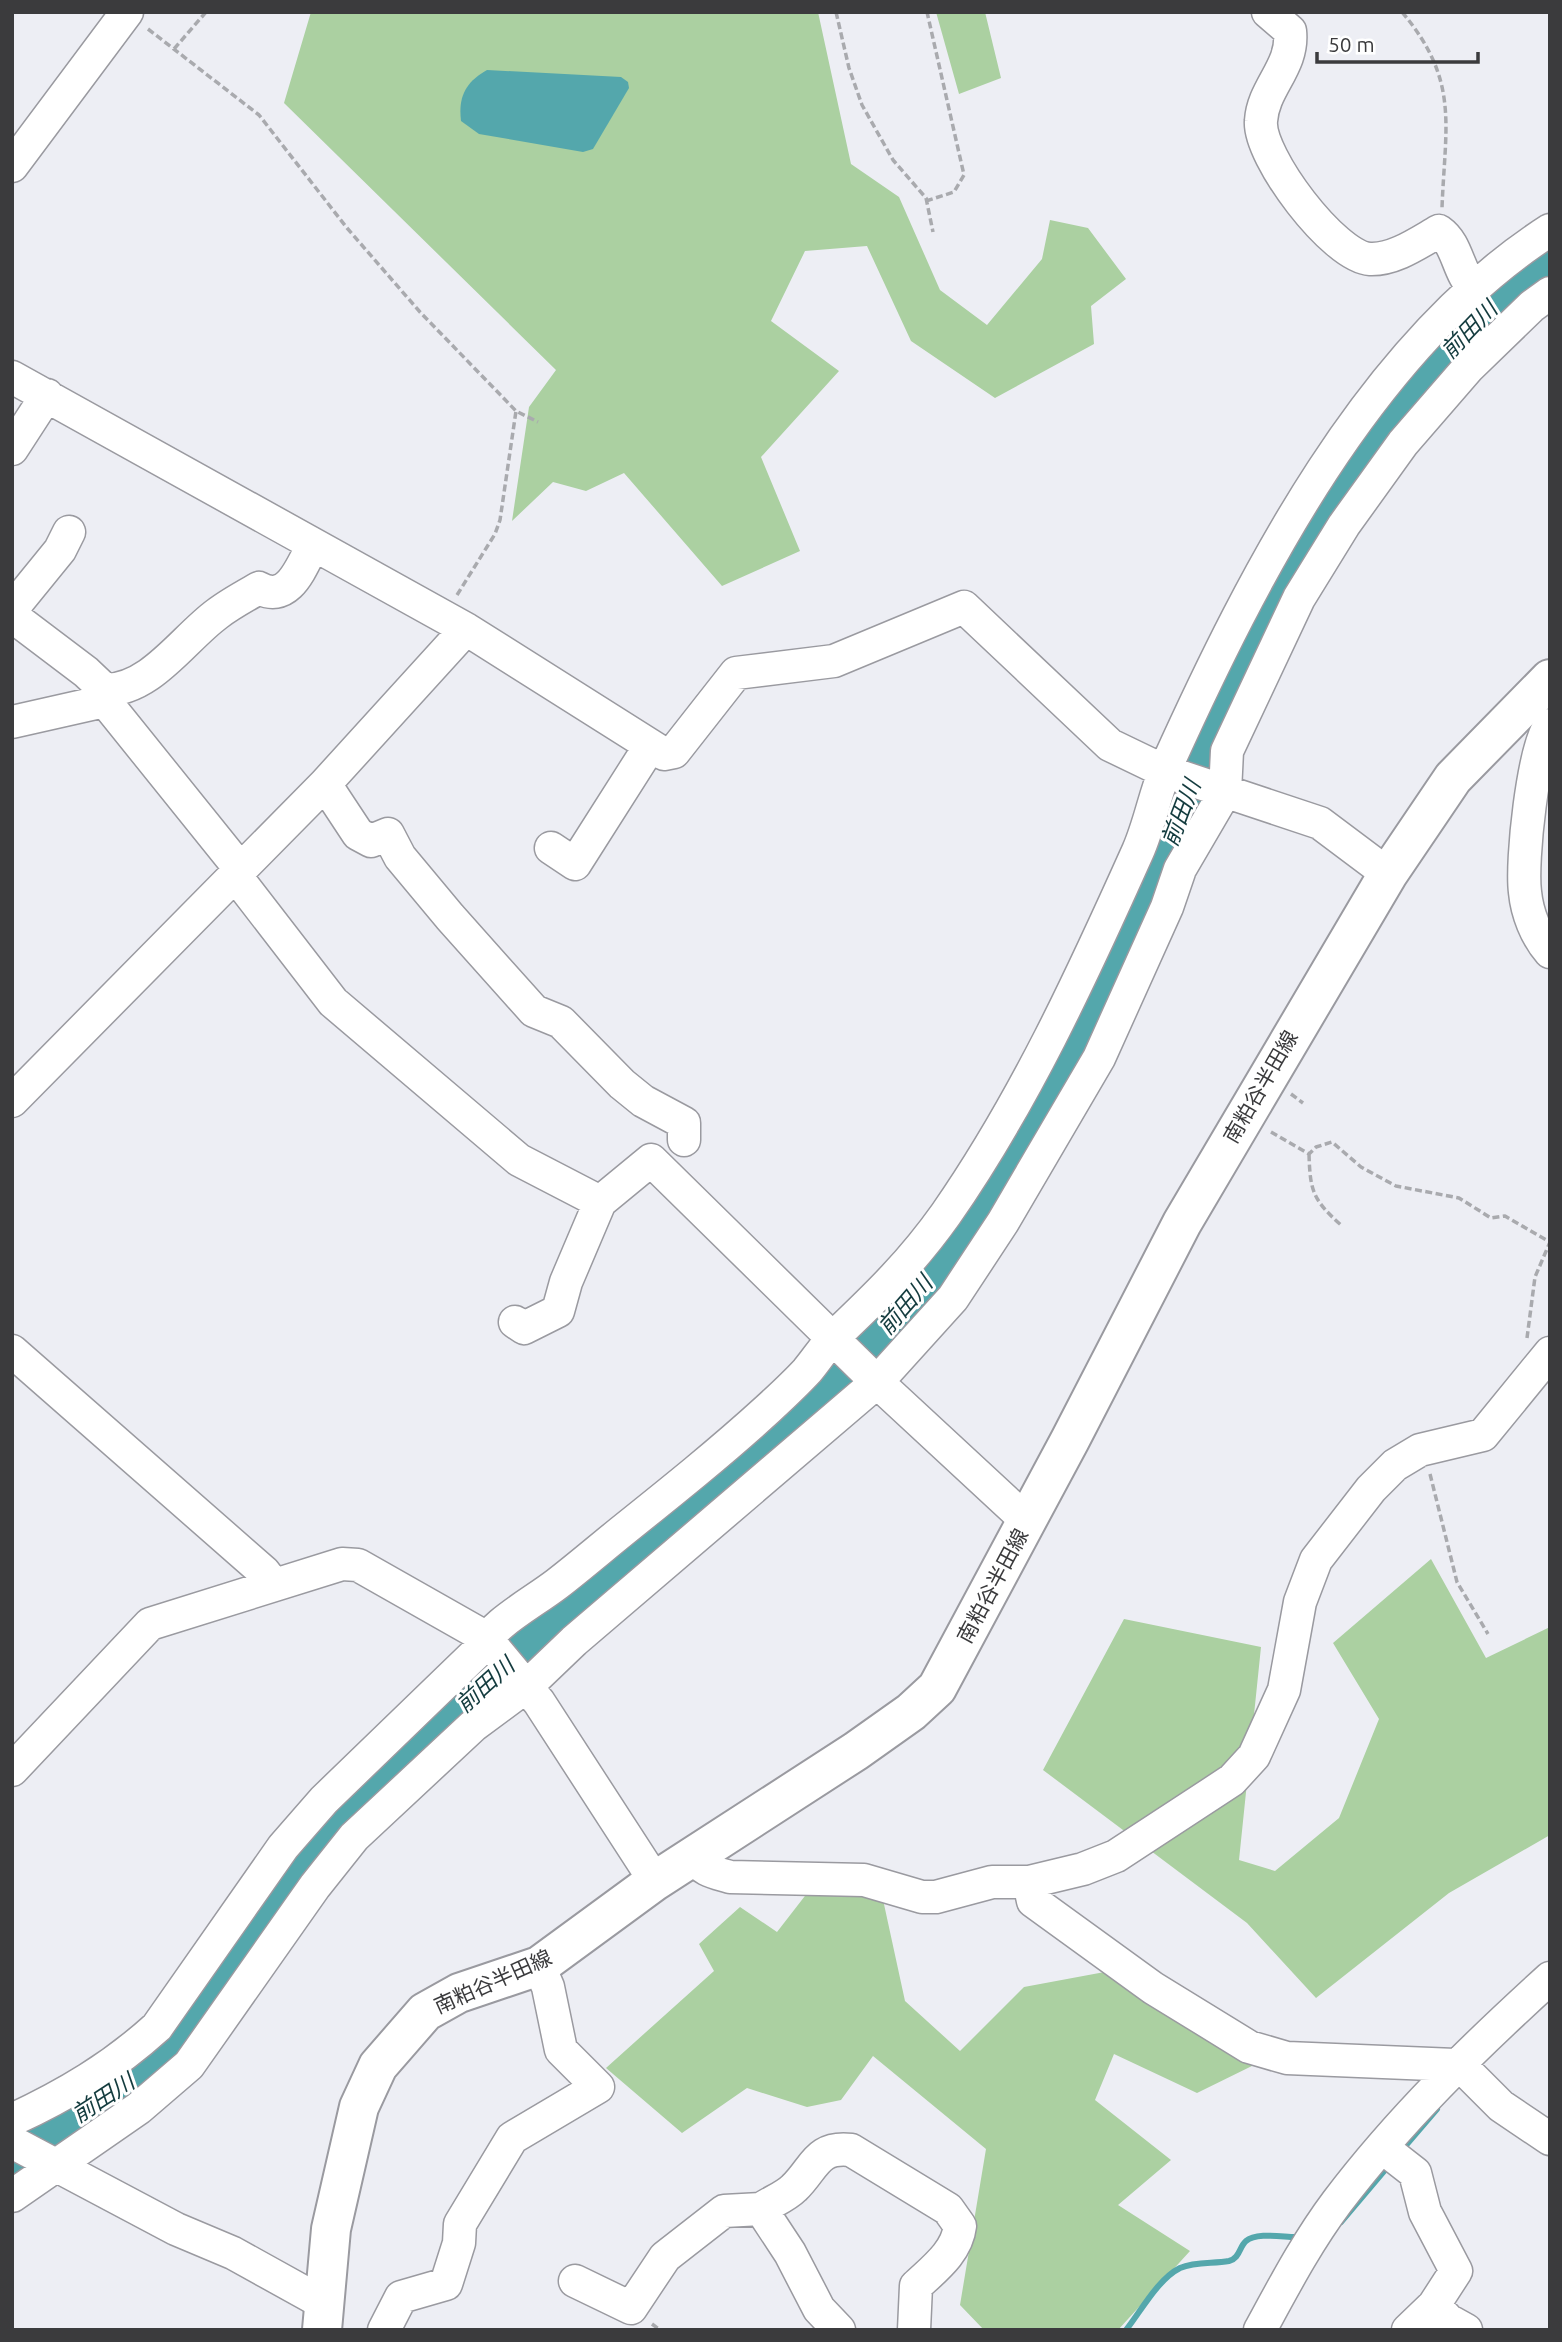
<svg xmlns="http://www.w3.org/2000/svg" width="1562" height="2342" font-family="Ubuntu,'Noto Sans JP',sans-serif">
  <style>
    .green { fill: #abd0a1 }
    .water { fill: #54a7ac }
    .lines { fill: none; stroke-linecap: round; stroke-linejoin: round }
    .stream { stroke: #54a7ac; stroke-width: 6 }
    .river { stroke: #54a7ac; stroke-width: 38 }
    .minor-casing { stroke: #9a9aa0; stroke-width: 35 }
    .major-casing { stroke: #9a9aa0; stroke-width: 42 }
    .path { stroke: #a9aaae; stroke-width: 3.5; stroke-dasharray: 7 3.5; stroke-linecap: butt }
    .minor { stroke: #fff; stroke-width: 32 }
    .major { stroke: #fff; stroke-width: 38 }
    .labels { text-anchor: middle; stroke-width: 6; stroke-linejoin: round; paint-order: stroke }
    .street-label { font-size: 21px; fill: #3b3b3d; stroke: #fff }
    .water-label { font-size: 23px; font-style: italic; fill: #133b3e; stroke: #fff }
  </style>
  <rect width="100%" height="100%" fill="#edeef4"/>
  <path class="green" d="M311,12H818L851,164L899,197L940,290L987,325L1042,259L1050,220L1088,228L1126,279L1091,306L1094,344L995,398L911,341L867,246L805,251L771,321L839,371L761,457L800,551L722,586L624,473L586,491L553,482L512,521L529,407L556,370L284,103Z
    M936,12H985L1001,78L959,94Z
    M1431,1559L1486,1658L1550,1627V1835L1449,1893L1316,1998L1247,1923L1043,1770L1124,1619L1261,1647L1239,1860L1275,1871L1339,1818L1379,1719L1333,1643Z
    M808,1892L882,1895L905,2001L960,2051L1024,1987L1110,1971L1256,2064L1197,2093L1114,2054L1095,2100L1171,2160L1118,2205L1190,2251L1118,2330H984L960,2305L986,2149L873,2056L841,2100L807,2107L747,2088L682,2133L606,2068L714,1971L699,1944L740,1907L777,1932Z"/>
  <path class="water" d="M487,70L621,77L628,82L629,88L593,149L583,152L479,134L461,121C458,96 466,82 487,70Z"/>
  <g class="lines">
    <path class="stream" d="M1401,2151L1437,2109
      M1341,2222L1390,2164
      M1126,2330C1141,2311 1158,2279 1180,2268C1196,2261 1213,2264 1229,2261C1240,2258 1239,2247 1246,2241C1256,2232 1283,2237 1295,2237"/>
    <path class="river" d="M12,2158L35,2140L117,2093L185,2034L299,1866L339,1819L519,1654L811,1405L881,1334L950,1254L1021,1146L1066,1065L1173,839L1221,707L1265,618L1324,513L1418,383L1506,291L1550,256"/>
    <g class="minor-casing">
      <path id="minor" d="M1268,12L1290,31C1294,67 1263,87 1261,121C1258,156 1334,257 1370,259C1394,260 1418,243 1439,231C1459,245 1457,273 1475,289
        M12,166L127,12
        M12,377L466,629L664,754L674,752L736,673L834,661L964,607L1110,745L1164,771L1320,823L1388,874
        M12,449L47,395
        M12,609L60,550L69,532
        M12,616L86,672L105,690V701L241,870
        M105,690C151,690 183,639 217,614C230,604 245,596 259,588C289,604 301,567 313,545
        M12,722L105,701
        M1550,725C1533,749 1521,861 1525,892C1527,913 1536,936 1550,952
        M325,784L466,629
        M551,848L575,864L650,746
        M235,875L333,1002L519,1160L600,1202L566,1282L558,1311L524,1328L515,1322
        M12,1101L325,784L358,834L371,841L388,834L400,857L450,917L534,1011L561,1022L622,1084L643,1101L684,1123V1140
        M600,1202L651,1160L877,1382L1027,1521
        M12,1351L264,1572L274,1585
        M12,1770L150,1624L342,1564L358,1565L485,1637L539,1702L655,1881
        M695,1857C701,1871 717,1873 730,1877L864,1880L922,1897H936L992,1882H1029L1083,1869L1116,1856L1232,1780L1254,1756L1284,1690L1300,1602L1316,1560L1371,1489L1395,1465L1420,1450L1483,1435L1550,1353
        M1029,1882L1033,1901L1153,1988L1249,2047L1287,2058L1455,2065L1466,2071L1501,2106L1550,2139
        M12,2120C66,2095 113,2067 157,2027L283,1847L324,1800L475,1654C494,1622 528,1606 557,1584C579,1567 600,1549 621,1532C671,1492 721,1452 768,1409C781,1397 795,1384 807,1371C817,1359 825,1346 836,1335C878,1295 912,1262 946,1214C1024,1102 1082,976 1138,851C1150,824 1155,793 1167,765C1253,575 1369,346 1550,230
        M12,2142L176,2229L233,2253L325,2304
        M1383,2148L1415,2173L1425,2212L1456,2271L1434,2305L1408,2330
        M12,2196L139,2108L189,2065L315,1886L354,1837L473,1726L527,1686L574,1641L877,1382L953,1298L1003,1222L1099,1058L1167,907L1180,869L1225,792L1227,751L1299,598L1344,525L1403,443L1468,368L1532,306L1550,293
        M761,2209C771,2202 785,2197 794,2188C815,2168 816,2146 851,2150L948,2209L960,2226C957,2252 934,2269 916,2286L914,2330
        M575,2281L631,2308L665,2257L724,2211L761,2209L790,2253L819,2309L839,2330
        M1434,2305L1448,2320L1466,2330
        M384,2330L401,2297L446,2284L459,2243L460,2224L512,2138L598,2087L561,2050L548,1987L539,1966
        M1260,2330C1284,2286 1307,2242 1337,2202C1399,2120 1474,2047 1550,1978"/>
    </g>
    <g class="major-casing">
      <path id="major" d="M322,2330L331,2229L359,2107L378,2066L425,2012L459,1993L539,1966L655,1881L856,1751L911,1712L937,1688L1070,1440L1182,1223L1388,874L1453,778L1550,679"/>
    </g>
    <path class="path" d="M836,12L849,68L862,105L893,160L926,198L933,232
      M1402,12C1460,81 1445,125 1442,208
      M148,29L259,115L347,228L420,312L516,411L538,422
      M174,49L206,12
      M926,201L954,192L964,175L927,12
      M457,595L495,534L500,520L516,411
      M1291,1094L1303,1103
      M1271,1132L1309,1154L1316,1147L1332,1142L1361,1167L1396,1186L1459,1198L1491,1218L1505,1216L1550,1242L1535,1277L1527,1338
      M1309,1154C1310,1191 1313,1200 1341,1225
      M1430,1474L1457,1582L1488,1634
      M652,2324L660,2330"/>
    <use href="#minor" class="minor"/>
    <use href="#major" class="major"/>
  </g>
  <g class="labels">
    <g class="street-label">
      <text transform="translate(1261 1087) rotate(-60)" y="7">南粕谷半田線</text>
      <text transform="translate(993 1586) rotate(-62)" y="7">南粕谷半田線</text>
      <text transform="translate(493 1982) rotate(-24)" y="7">南粕谷半田線</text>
    </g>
    <g class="water-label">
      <text transform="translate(1469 330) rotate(-46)" y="8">前田川</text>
      <text transform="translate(1181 813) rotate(-69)" y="8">前田川</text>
      <text transform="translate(905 1305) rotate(-49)" y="8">前田川</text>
      <text transform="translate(485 1685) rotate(-42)" y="8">前田川</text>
      <text transform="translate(103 2098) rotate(-33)" y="8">前田川</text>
    </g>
  </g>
  <rect width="1562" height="2342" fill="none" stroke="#3b3b3d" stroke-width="28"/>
  <path d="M1317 52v10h161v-10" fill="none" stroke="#3b3b3d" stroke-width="3.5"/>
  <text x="1328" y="52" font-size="21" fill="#3b3b3d" stroke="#ffffff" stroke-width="5" paint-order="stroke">50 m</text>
</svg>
